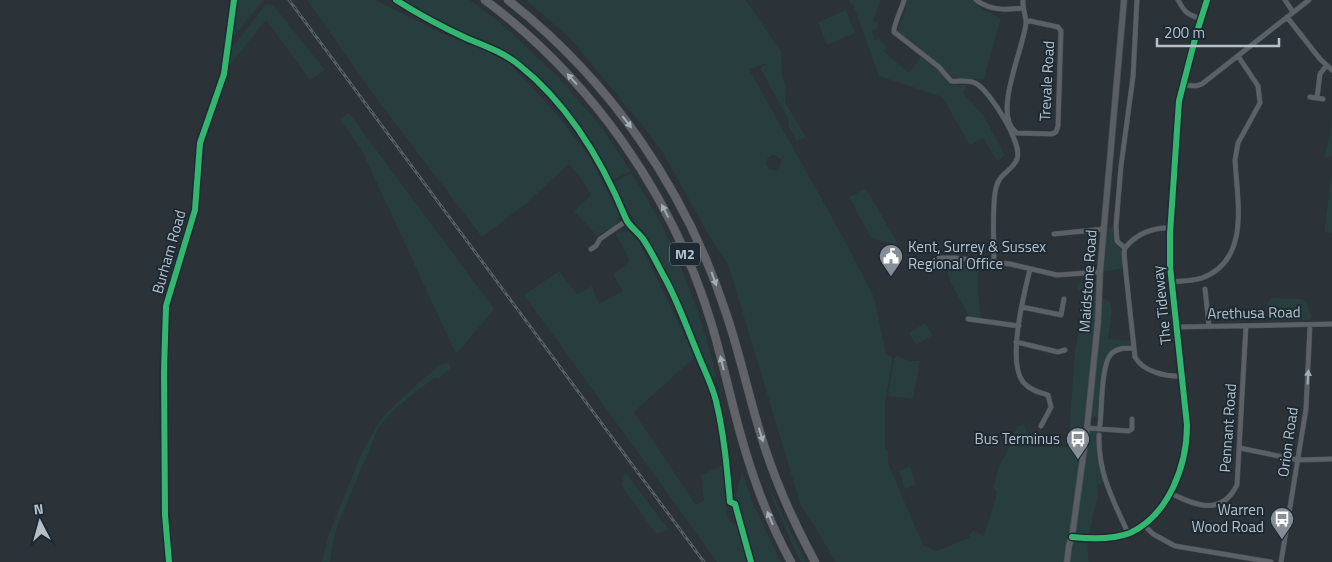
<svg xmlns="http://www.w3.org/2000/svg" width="1332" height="562" font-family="'Titillium Web',sans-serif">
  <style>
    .green { fill: #283d3d; fill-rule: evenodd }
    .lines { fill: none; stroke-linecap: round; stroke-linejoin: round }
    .street-casing { stroke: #494e53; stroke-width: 5.5 }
    .secondary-casing { stroke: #494e53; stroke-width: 7 }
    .highway-casing { stroke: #484e53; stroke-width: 9 }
    .street { stroke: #5b6166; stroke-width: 4.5 }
    .secondary { stroke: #595f65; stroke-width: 5.5 }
    .highway { stroke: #606367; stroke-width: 8 }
    .rail-casing { stroke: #595f64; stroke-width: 3 }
    .rail { stroke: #1e2a33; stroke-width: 1; stroke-dasharray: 4; stroke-linecap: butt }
    .cycleway-casing { stroke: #1e2a33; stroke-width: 9 }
    .cycleway { stroke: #33b770; stroke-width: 6 }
    .oneway { fill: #a4adb5 }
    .oneway2 { fill: #a3adb5 }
    .labels { text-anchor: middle; stroke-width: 4; stroke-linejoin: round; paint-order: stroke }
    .shield { fill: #1e2a33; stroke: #88939c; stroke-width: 1 }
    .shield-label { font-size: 14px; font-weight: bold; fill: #b5c0c9 }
    .street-label { font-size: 15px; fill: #b5c0c9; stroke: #1e2a33 }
    .poi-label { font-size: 15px; fill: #b5c0c9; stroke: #1e2a33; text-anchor: end }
  </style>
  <rect width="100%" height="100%" fill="#2b3238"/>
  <path class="green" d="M237,0H264L232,38Z
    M307,0H376L439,32L486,51L510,64L557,114L592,161L620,216L616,225L597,236L574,211L591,195L585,184L569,164L527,203L482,237L381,105Z
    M402,0H470L481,8L511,32L559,78L599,124L631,171L611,181L600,158L571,117L558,99L530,71L513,56L414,8Z
    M526,0H746L781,52L782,76L786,87L785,102L806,137L797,141L789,128L788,119L761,70V67L767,63L749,69L844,239L874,297L886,354L893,358L885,402V448L888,450V463L923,545L936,551L969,538L972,530L984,536L997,493L993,488L999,466L1009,448L1017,426L1024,424L1033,447H1068L1075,351L1084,297V294L1077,289L1076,287L1080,283L1098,280L1100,299H1107L1111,304L1112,312L1108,339L1133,341V348H1121L1108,358L1101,418L1089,416L1087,428L1099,430L1105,482L1097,485L1099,491C1095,511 1084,543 1089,562H836L800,503L728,264L708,234L663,153L641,124L571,39ZM772,155H775L781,160L780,167L775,170L769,169L766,164L767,159Z
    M849,0H881L873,21L877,23V29L872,30L874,40L879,39L887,47L883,51L909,73L921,57L940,72L950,85H968L963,93L983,115L1005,155L997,161L983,138L970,145L942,97L879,76L853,4H851Z
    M907,0H971L984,10L1001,18L984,79L952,78L934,60L896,31L904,15Z
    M266,4L273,5L325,70L310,80L266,20L230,65V50Z
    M846,10L855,33L827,45L818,22Z
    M349,113L492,306L494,310L456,354L361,149L339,119Z
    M1332,120V156L1327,158L1324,157L1330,136Z
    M1332,172V233L1324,232Z
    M631,173C672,234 699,306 717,377L712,379C693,331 673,284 646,240C635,221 623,203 613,183Z
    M864,189L869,193L899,246L871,238L849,197Z
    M1116,226V238L1125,248V268L1100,272L1104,229Z
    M628,231L639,242L695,357L634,412L696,505L704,500L701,475L723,465L727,516L734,525L741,503L735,498L742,470L753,503L781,562H717L524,295L559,271L577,294L592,286L599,304L623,291L613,274L630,261L615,233Z
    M945,261L979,263L978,290L981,318L969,317L950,281Z
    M1272,298L1302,299L1306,302L1312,317L1310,320L1269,321L1266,308L1268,301Z
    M925,323L933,335L916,345L909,333Z
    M897,356L910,361H920L913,399L888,396L894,358Z
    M448,363L451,368L438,379L436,377C415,392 395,407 379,427L340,519L334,537L330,562H322L328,536L362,452L379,422L389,410L419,382L442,364Z
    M910,466L916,485L905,489L899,471Z
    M625,472L669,530L656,534L621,485Z
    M763,475L806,562H801L792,544Z"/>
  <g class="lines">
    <g class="street-casing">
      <path id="street" d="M396,0C418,14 442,28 466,38C478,43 490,46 501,53C547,79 579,128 604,173C613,189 622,204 626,221L600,239L596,246L591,249
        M904,0C902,9 893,25 894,32L939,67L951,81C960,82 969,79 977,84C991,93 1023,144 1017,159C1012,173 998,171 995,193C992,216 994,240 994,262
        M976,0C991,11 1006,10 1023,8
        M1023,0C1022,8 1026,15 1026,23C1024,48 991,116 1017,133L1052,134L1056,132L1058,126L1061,31L1058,27L1030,21L1026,22
        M1178,0C1185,13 1187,14 1201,19
        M1285,0L1293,12
        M1287,17L1320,59L1332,70
        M1183,85L1196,86L1202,84L1309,0
        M1310,97L1323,99
        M1317,98L1320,74L1326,66
        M1054,234L1104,229
        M1125,248L1117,241L1116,226L1121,166L1133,77L1137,0
        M1125,248L1124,253L1126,274L1135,357C1143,372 1167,377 1182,376
        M1125,248C1136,234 1153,227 1170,228
        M939,258H955L1010,264L1057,275L1100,272
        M1030,269C1024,294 1006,363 1024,383C1030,390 1039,392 1048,395L1051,407L1041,426
        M1172,282C1182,281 1193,281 1202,278C1251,260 1237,200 1235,160L1238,143L1260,103L1258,86L1238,56
        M1205,289L1209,326
        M1022,307L1061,315L1064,299
        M968,319L1019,326
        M1177,327L1332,324
        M1016,342L1058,352L1065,350
        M1100,425C1102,409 1101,365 1111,354C1117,348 1125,348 1133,348
        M1087,428L1129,431L1132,429V419
        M1099,435C1098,473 1113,500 1128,533
        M1240,448L1298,460L1332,459
        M1170,493C1195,505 1221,517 1237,485L1246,326
        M1144,525L1153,534L1175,546L1271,562
        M169,562L165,515L164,371L166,306L195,210L200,143L224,74L234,0
        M1281,562L1306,409L1310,325"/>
    </g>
    <g class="secondary-casing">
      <path id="secondary" d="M1072,537C1091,539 1112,540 1130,533C1169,515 1187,465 1187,425L1170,266V234L1179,101L1196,35L1207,0
        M1067,562L1069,545L1072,537L1087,428L1098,321L1100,272L1124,0"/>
    </g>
    <g class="highway-casing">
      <path id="highway" d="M485,0C591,79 671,193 710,319C722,357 730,397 741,436C753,479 769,522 791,562
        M508,0C610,80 686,190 726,313C741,357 750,403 765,448C778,488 795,525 815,562"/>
    </g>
    <use href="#street" class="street"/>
    <use href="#secondary" class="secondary"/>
    <use href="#highway" class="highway"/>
    <g class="rail-casing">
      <path id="rail" d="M289,0L704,562"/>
    </g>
    <use href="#rail" class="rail"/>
    <g class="cycleway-casing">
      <path id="cycleway" d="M396,0C418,14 442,27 466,38C485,46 503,52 519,65C568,104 603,163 626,219C629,226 638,232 643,239C652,252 659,268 667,282C679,305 687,328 697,352C703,368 712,384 716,401C724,434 727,468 730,502L735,504L751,562
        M1072,537C1091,539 1112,540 1130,533C1169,515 1187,465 1187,425L1170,266V234L1179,101L1196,35L1207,0
        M169,562L165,515L164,371L166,306L195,210L200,143L224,74L234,0"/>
    </g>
    <use href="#cycleway" class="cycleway"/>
  </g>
  <defs><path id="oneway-solid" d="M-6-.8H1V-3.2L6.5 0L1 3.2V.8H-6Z" transform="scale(1.25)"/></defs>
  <g class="oneway">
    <use href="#oneway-solid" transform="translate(572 79) rotate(-132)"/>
    <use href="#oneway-solid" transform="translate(627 122) rotate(52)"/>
    <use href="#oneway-solid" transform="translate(665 211) rotate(-118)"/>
    <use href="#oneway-solid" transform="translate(714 279) rotate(70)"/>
    <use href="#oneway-solid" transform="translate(722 363) rotate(-104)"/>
    <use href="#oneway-solid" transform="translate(761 435) rotate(73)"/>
    <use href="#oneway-solid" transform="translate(770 518) rotate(-113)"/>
  </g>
  <use class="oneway2" href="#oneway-solid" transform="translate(1308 377) rotate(-87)"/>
  <defs>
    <g id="civic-pin" transform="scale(1.25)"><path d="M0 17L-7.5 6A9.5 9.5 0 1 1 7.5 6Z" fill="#858e96" stroke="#1e2a33"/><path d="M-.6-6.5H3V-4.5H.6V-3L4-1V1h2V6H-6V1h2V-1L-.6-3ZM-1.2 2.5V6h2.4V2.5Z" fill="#fff"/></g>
    <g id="bus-pin" transform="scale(1.25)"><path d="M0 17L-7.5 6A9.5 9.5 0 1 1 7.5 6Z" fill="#858e96" stroke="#1e2a33"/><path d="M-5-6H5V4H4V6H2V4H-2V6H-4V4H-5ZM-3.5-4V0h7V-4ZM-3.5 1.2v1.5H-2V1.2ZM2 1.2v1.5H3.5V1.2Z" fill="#fff"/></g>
  </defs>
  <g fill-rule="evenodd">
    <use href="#civic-pin" x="891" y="256"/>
    <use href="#bus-pin" x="1078" y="439"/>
    <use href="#bus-pin" x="1282" y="519"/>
  </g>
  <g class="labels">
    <rect class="shield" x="670" y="242.5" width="30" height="23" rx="4"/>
    <g class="shield-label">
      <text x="685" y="259">M2</text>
    </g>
    <g class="street-label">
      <text transform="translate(1047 81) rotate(-87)" y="5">Trevale Road</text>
      <text transform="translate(169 252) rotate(-74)" y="5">Burham Road</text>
      <text transform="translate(1088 281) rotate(-86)" y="5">Maidstone Road</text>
      <text transform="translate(1162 305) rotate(-96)" y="5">The Tideway</text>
      <text transform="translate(1254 313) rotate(-1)" y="5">Arethusa Road</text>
      <text transform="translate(1228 428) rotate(-86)" y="5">Pennant Road</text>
      <text transform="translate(1288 442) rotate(-82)" y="5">Orion Road</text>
    </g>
    <g class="poi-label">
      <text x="908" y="252" text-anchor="start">Kent, Surrey &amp; Sussex<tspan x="908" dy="17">Regional Office</tspan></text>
      <text x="1060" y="444">Bus Terminus</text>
      <text x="1264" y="515">Warren<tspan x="1264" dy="17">Wood Road</tspan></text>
    </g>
  </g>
  <g transform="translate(40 522) rotate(354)" stroke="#1e2a33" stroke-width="4" paint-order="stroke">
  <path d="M0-4L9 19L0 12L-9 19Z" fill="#b5c0c9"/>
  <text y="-8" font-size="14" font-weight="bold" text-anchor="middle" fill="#b5c0c9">N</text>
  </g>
  <path d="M1157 38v8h122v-8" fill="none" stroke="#b5c0c9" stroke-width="2.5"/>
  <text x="1164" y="38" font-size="15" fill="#b5c0c9" stroke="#1e2a33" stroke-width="4" paint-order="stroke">200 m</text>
</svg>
